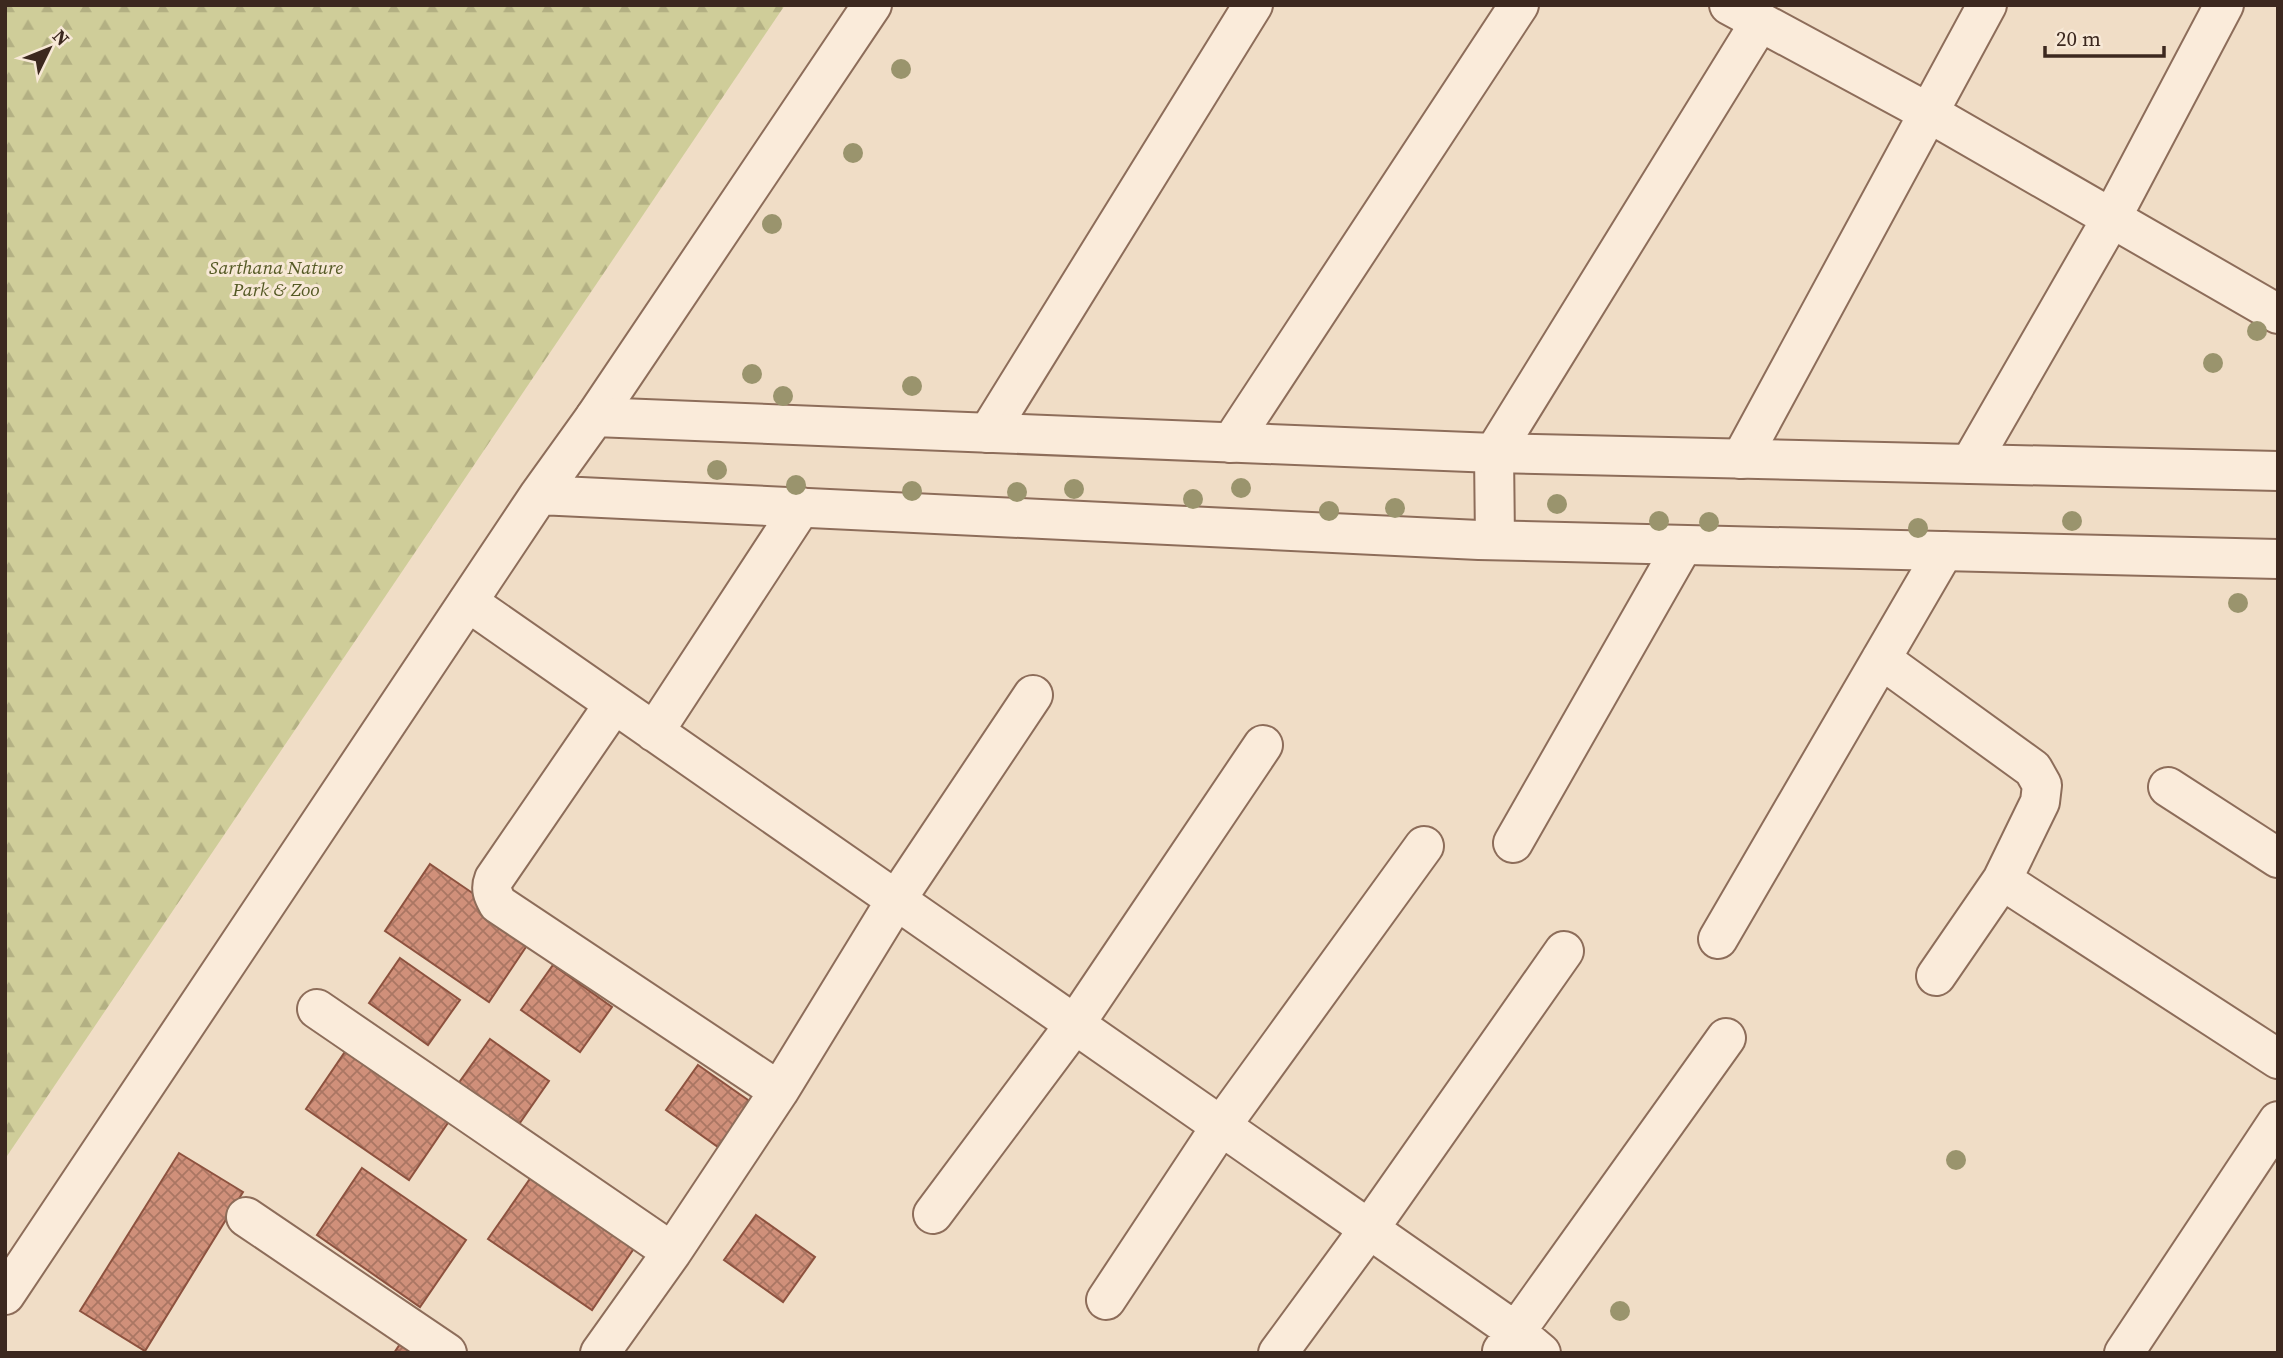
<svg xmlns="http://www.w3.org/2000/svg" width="2283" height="1358" font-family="'Source Serif 4',serif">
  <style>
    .forest { fill: url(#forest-firs) }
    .building { fill: url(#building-cross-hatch); stroke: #8d523f; stroke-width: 2 }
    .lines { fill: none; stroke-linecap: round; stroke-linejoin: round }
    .minor-casing { stroke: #8d6d5a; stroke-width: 42 }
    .tertiary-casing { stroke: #8d6d5a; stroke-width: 42 }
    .minor { stroke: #faebda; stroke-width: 38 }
    .tertiary { stroke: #faebda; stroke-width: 38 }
    .tree { fill: #9a946d }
    .labels { text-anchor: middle; stroke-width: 6; stroke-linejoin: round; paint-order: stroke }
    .park-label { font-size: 19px; font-style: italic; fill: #545924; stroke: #f7e8d6 }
  </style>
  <defs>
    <pattern id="forest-firs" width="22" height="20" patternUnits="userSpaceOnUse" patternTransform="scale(1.75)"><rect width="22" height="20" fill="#cfcd99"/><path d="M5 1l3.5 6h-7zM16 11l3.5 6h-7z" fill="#b3b083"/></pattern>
    <pattern id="building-cross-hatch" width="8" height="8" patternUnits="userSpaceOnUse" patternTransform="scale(1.75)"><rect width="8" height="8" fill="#d0907a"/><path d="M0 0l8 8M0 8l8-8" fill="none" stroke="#aa7663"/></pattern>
  </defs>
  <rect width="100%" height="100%" fill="#f0ddc6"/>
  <path class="forest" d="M5,5H785L5,1159Z"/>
  <path class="building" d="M430,864L534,935L489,1002L385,931Z
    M400,958L460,1000L428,1045L369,1003Z
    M553,965L612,1007L580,1052L521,1010Z
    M490,1039L549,1081L517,1127L458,1084Z
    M351,1043L454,1114L409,1180L306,1109Z
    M698,1065L758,1107L725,1152L666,1110Z
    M179,1153L243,1192L145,1351L80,1311Z
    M362,1168L466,1240L420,1307L317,1235Z
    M534,1173L637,1244L592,1310L488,1239Z
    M756,1215L815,1257L783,1302L724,1260Z
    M402,1341L420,1353H394Z"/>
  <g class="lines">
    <g class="minor-casing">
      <path id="minor" d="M1729,5L1929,113L2278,314
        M595,417L872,5
        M988,433L1253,5
        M1231,443L1519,5
        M1741,459L1987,5
        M1970,464L2111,219L2224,5
        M1495,540L1494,453L1760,22
        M468,602L1369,1229L1515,1331L1541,1353
        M1881,659L2033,769L2042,785L2040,802L2002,880L1936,976
        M614,704L494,879C490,889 493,895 498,904L779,1091
        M654,732L801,507
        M2168,787L2278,858
        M1513,843L1683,545
        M2002,880L2278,1059
        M1718,939L1944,551
        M317,1009L672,1252
        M933,1214L1075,1024L1263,745
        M246,1217L447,1353
        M1106,1300L1221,1126L1424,846
        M1502,1351L1726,1038
        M600,1353L672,1252L779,1091L896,900L1033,695
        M1278,1353L1369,1229L1564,951
        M2124,1353L2278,1121"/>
    </g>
    <g class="tertiary-casing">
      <path id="tertiary" d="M539,495L1479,540L2278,559
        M5,1295L539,495L595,417L1494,453L2278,471"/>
    </g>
    <use href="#minor" class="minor"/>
    <use href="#tertiary" class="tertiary"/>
  </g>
  <g class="tree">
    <circle cx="901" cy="69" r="10"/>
    <circle cx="853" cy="153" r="10"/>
    <circle cx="772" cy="224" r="10"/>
    <circle cx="2257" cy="331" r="10"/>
    <circle cx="2213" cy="363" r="10"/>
    <circle cx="752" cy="374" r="10"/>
    <circle cx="912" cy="386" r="10"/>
    <circle cx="783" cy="396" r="10"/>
    <circle cx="717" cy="470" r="10"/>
    <circle cx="796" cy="485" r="10"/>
    <circle cx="1241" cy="488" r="10"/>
    <circle cx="1074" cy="489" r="10"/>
    <circle cx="912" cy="491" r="10"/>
    <circle cx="1017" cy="492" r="10"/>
    <circle cx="1193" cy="499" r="10"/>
    <circle cx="1557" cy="504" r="10"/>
    <circle cx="1395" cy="508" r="10"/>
    <circle cx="1329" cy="511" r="10"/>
    <circle cx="1659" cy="521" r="10"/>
    <circle cx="2072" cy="521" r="10"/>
    <circle cx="1709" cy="522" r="10"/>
    <circle cx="1918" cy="528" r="10"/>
    <circle cx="2238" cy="603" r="10"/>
    <circle cx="1956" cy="1160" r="10"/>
    <circle cx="1620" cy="1311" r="10"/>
  </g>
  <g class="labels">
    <g class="park-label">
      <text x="276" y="274">Sarthana Nature<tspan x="276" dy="22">Park &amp; Zoo</tspan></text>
    </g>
  </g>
  <rect width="2283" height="1358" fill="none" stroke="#3c281f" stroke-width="14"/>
  <g transform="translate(49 49) rotate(47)" stroke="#f7e8d6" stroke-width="5" paint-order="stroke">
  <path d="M0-5L12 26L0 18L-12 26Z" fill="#3c281f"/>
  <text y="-10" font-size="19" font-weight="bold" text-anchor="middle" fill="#3c281f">N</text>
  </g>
  <path d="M2045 46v10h119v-10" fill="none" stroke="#3c281f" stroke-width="3.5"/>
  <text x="2056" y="46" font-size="21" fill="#3c281f" stroke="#f7e8d6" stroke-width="5" paint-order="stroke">20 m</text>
</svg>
